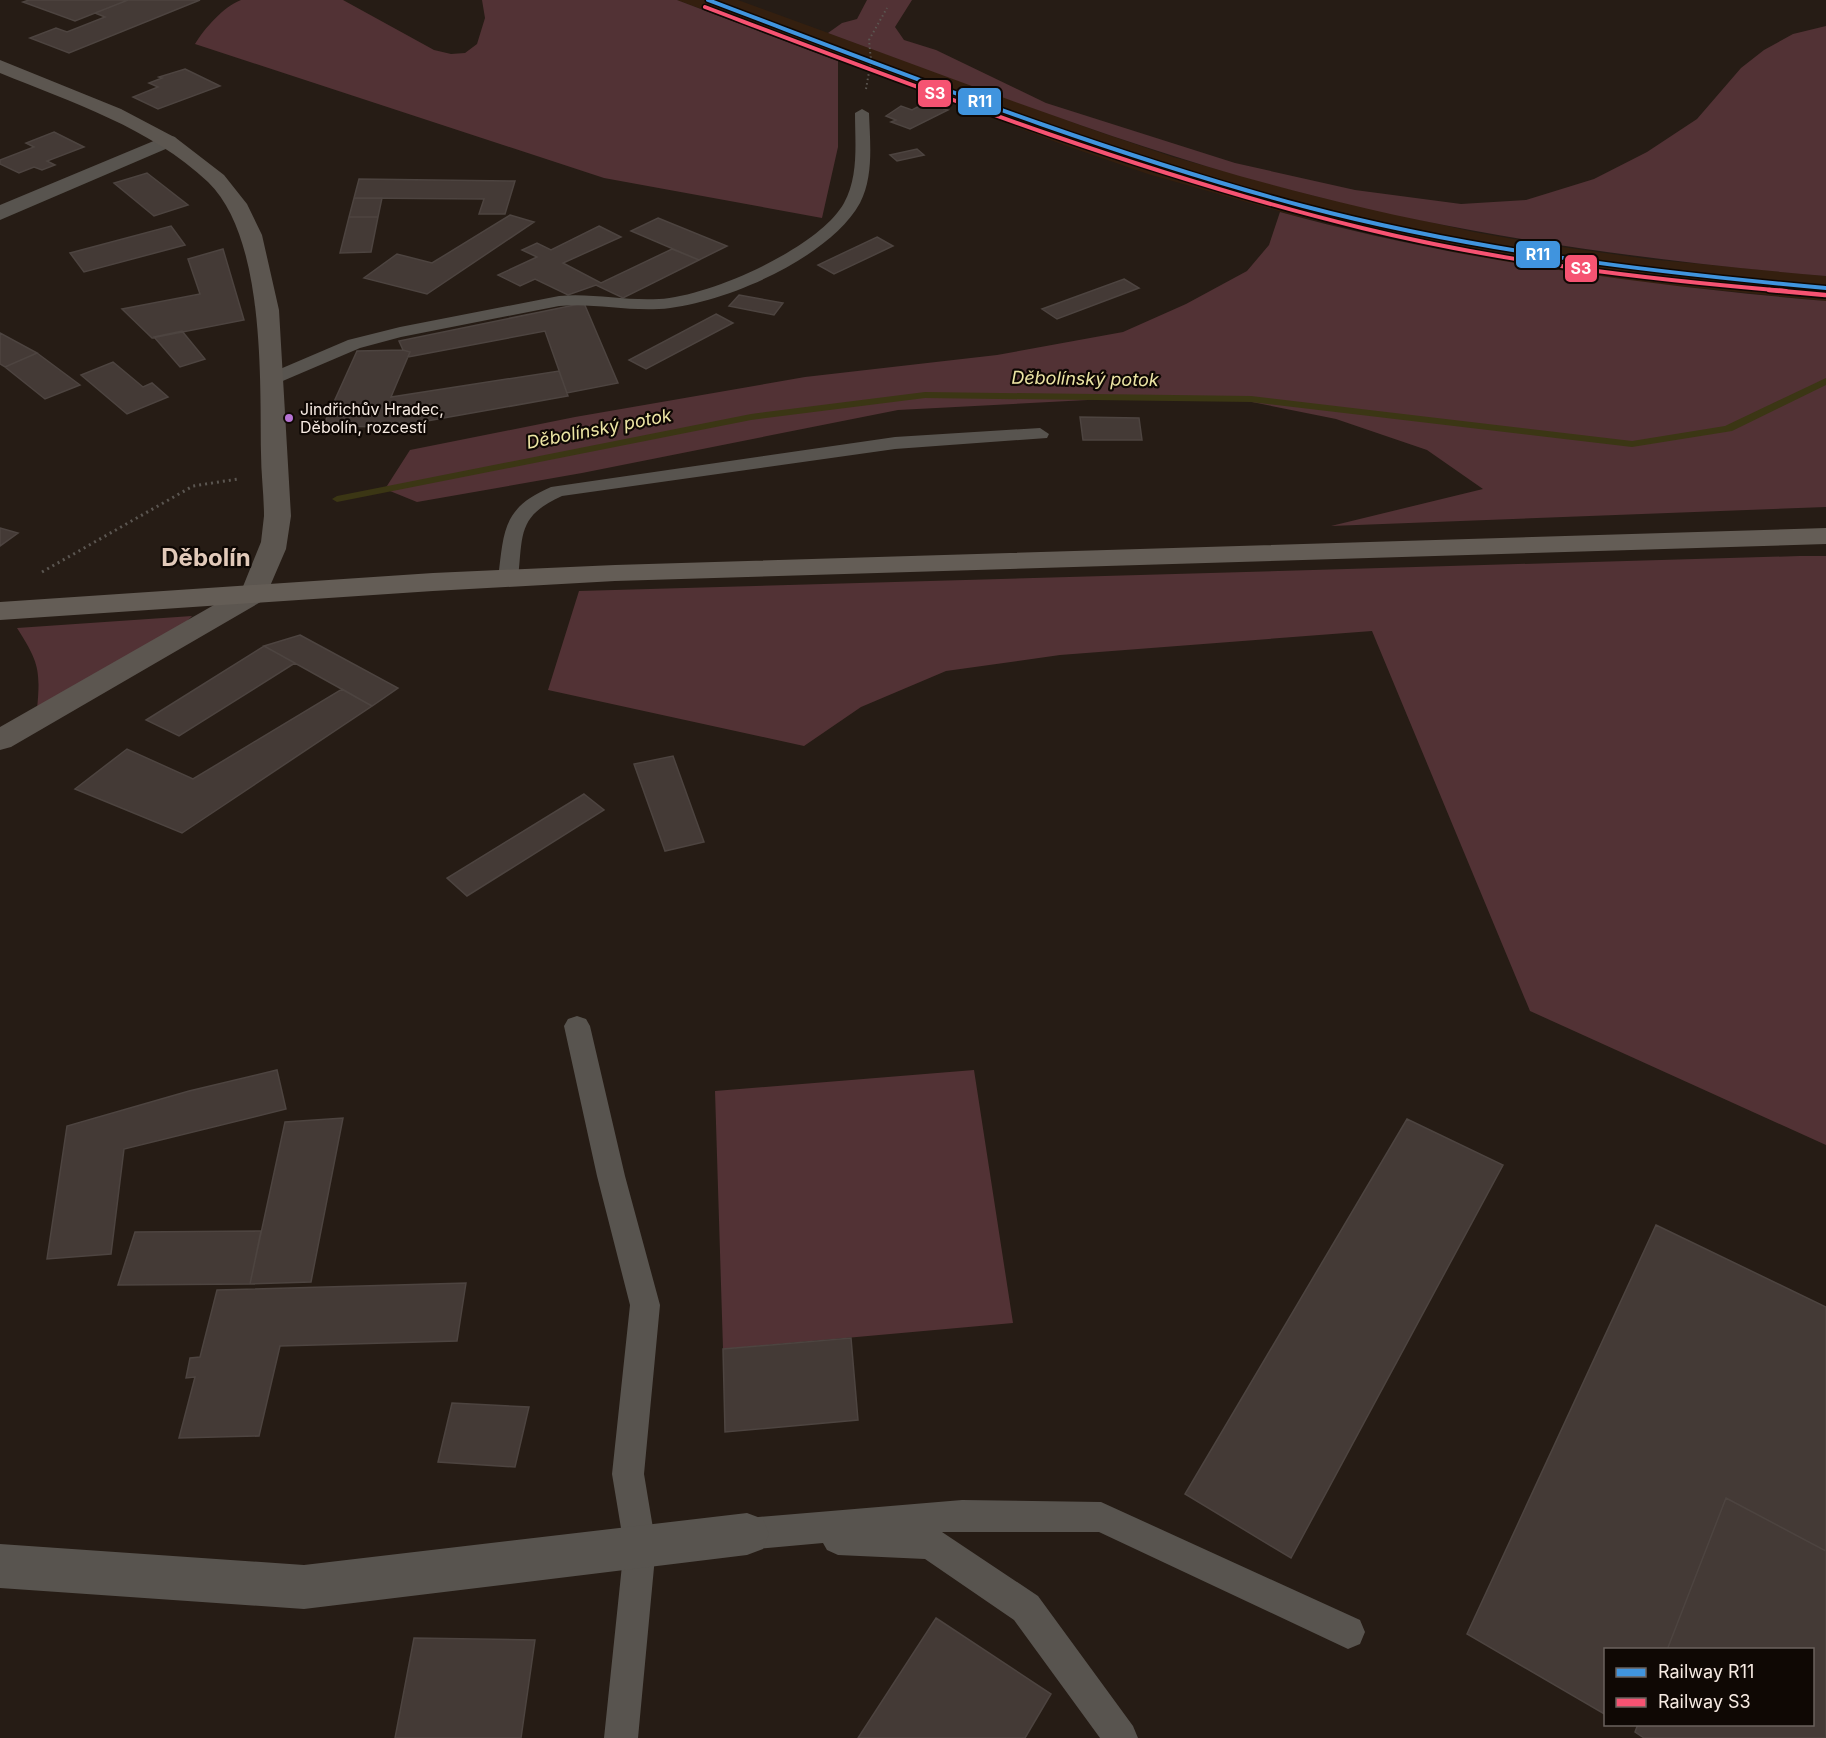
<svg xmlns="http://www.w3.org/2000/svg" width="1826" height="1738" font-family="Inter,sans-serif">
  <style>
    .built { fill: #341f0f }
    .green { fill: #523235 }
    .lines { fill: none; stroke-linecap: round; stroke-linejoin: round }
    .stream { fill: #3b3614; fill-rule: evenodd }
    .building { fill: #443a36; stroke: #4d4440; stroke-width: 1.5 }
    .path-far1 { stroke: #5b5651; stroke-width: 2; stroke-dasharray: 1.5 3; stroke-linecap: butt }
    .path { stroke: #5b5651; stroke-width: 3; stroke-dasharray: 2 4; stroke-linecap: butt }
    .lane { fill: #58544f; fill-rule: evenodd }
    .street { fill: #58544f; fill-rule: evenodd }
    .secondary { fill: #5c5650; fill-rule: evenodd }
    .primary { fill: #645d56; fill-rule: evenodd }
    .rail-1-casing { stroke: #0f0804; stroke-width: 7 }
    .rail-2-far1-casing { stroke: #0f0804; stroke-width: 7 }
    .rail-2-casing { stroke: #0f0804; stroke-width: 8 }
    .rail-1 { stroke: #4094de; stroke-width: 4 }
    .rail-2-far1 { stroke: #f65372; stroke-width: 4 }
    .rail-2 { stroke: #f65372; stroke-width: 4.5 }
    .bus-dot { fill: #b673d3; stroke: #0f0804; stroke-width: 2 }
    .labels { text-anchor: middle; stroke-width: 4.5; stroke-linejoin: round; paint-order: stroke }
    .far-bus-label { font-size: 16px; fill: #f6eae2; stroke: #0f0804; text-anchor: start }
    .far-water-label { font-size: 18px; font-style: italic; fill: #ede5a4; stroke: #0f0804 }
    .quarter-label { font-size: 24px; font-weight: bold; fill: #e1c9b9; stroke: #0f0804 }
    .line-badge { stroke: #0f0804; stroke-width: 2 }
    .badge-label { font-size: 16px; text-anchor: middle; font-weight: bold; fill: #fff }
  </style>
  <rect width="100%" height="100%" fill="#261c15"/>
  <path class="built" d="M677,0H738L1091,129L1173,157L1315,196L1474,232L1548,245L1648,259L1826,276V301L1648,283L1543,269L1463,254L1296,216L1148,174L1064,145Z"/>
  <path class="green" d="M241,0H343L434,50L451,54L465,53L477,44L485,18L482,0H677L838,61V147L822,218L604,178L195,44C205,28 223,7 241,0Z
    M867,0H912L895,27L904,40L936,50L1046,103L1235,163L1355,190L1461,204L1526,200L1594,179L1647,152L1697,119L1741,68L1764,50L1793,34L1826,26V276C1653,261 1483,239 1315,196C1149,155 989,92 828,33L842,23L857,19Z
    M1280,212C1459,261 1642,285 1826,301V507L1331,526L1483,489L1427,450L1336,419L1237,399L1126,398L898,410L582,473L417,502L385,489L410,450L575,417L805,377L997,355L1123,332L1186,304L1247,271L1269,245Z
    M1800,556H1826V1145L1530,1011L1372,631L1060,655L946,671L861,707L804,746L548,690L579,591Z
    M192,616L180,628L37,709C41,669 38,661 17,628Z
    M974,1070L1013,1323L723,1349L715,1091Z"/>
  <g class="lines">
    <path class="stream" d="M1826,378V385L1732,431L1632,447L1251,402L925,398L751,420L337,502L332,499L337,496L751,414L925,392L1251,396L1632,441L1725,426Z"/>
  </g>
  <path class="building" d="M29,0H128L75,21L23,2Z
    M128,0H200L69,53L30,38L56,28L67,32L105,17L95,13Z
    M185,69L220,86L158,109L133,97L158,87L149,83L162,78L159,77Z
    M927,102L946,107L944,109L948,110L910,129L891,122L896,120L886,116L901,106L912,110Z
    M54,132L84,147L47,161L55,165L42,170L34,167L19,173L0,164V160L34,147L26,143Z
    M917,149L924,155L897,161L890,155Z
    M147,173L188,205L154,216L114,183Z
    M359,179L515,181L505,214H479L484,199L354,198Z
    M354,198H382L378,217H349Z
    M510,215L534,222L427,294L364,278L397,254L432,263Z
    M349,217H378L371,252L340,253Z
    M658,218L727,246L699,260L631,231Z
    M171,226L185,245L84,272L70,253Z
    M599,226L621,237L563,263L601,283L672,249L699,260L623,298L596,285L568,295L535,279L520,286L498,275L537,257L522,250L537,243L551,250Z
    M877,237L893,246L834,274L818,265Z
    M223,249L244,320L152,338L122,309L200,294L188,259Z
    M1124,279L1139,288L1057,319L1042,309Z
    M739,295L783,303L774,315L729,306Z
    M584,303L618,383L567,393L545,331L408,357L410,352L403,350L399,341Z
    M716,314L733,323L646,369L629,360Z
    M182,331L205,359L180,367L154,337Z
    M0,333L37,353L5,367L0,364Z
    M403,350L410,352L391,397L559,371L568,396L393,427L323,426L357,351Z
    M37,353L80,385L45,399L5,367Z
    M113,362L143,387L152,383L168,397L127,414L81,375Z
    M1080,417L1139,418L1142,440H1083Z
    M0,528L18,533L0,546Z
    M300,635L398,688L372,706L264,646Z
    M264,646L295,663L179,736L146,720Z
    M342,689L372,706L182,833L75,789L127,749L193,779Z
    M673,756L704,842L665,851L634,764Z
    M584,794L604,810L467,896L447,878Z
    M277,1070L286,1109L124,1149L111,1254L47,1259L67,1126L189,1091Z
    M343,1118L311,1282L250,1284L285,1122Z
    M1407,1119L1503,1165L1291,1558L1185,1494Z
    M1656,1225L1826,1307V1551L1726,1498L1667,1650H1606V1715L1467,1634Z
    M261,1231L250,1284L118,1285L135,1232Z
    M466,1283L457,1341L280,1346L259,1436L179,1438L195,1377L186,1378L190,1358L200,1357L217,1290Z
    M851,1338L858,1420L725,1432L723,1349Z
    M452,1403L529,1407L515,1467L438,1462Z
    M1726,1498L1826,1551V1738H1644L1635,1732L1638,1724H1812V1650H1667Z
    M936,1618L1051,1694L1025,1738H858Z
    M414,1638L535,1640L521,1738H395Z"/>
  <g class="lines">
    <path class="path-far1" d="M866,89L871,61L869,40L887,8"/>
    <path class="path" d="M42,572L193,486L238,479"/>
    <path class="lane" d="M862,109L869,113C870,142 874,176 860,203C829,259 721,305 659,309C626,311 593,303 559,306L401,337L360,348L278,383L272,384L263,379L266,375L348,340L400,327L559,296C593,293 625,301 659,299C710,296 819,248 844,203C859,176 855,142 855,113Z
      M1040,428L1049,434L1047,438L895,449L562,496C517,516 523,535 518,579L515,583H501L498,579C504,531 502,508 551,487L895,437Z
      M577,1016L586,1019L590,1026L625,1176L660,1305L644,1474L656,1546L638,1738H604L624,1546L612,1474L630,1305L597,1176L564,1026L568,1019Z
      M962,1500L1101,1502L1360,1620L1365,1632L1360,1644L1348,1649L1099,1532H942L1038,1596L1133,1726L1138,1738H1100L1014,1620L925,1559L838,1555L827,1550L823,1543L747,1550L736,1545L731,1534L736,1523L747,1518Z"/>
    <path class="street" d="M168,135L175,137L178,141L175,145L0,220V205Z
      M747,1513L763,1519L769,1534L763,1549L747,1555L304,1609L0,1588V1544L304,1565Z"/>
    <path class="secondary" d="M0,60L121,109L176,138L224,175L247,204L262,235L279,310L291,516L286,549L264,600L11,747L0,750V727L242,589L261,542L264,516C264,495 261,474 261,453C260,378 265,237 208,182C151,128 71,102 0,73Z"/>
    <path class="primary" d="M1826,528V544L615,581L433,591L0,620V602L433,573L615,565Z"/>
    <g class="rail-1-casing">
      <path id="rail-1" d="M708,0C904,74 1100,152 1303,206C1474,251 1650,272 1826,288"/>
    </g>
    <g class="rail-2-far1-casing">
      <path id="rail-2-far1" d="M705,7C921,89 1137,173 1362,228C1501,262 1644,279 1786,291"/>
    </g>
    <g class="rail-2-casing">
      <path id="rail-2" d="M1769,290L1825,295"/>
    </g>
    <use href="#rail-1" class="rail-1"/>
    <use href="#rail-2-far1" class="rail-2-far1"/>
    <use href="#rail-2" class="rail-2"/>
  </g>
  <circle class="bus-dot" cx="289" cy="418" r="5"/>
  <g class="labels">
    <g class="far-bus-label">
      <text x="300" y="415">Jindřichův Hradec,<tspan x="300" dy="18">Děbolín, rozcestí</tspan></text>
    </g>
    <g class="far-water-label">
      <text transform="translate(1085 379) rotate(1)" y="6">Děbolínský potok</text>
      <text transform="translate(599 429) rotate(-11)" y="6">Děbolínský potok</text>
    </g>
    <g class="quarter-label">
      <text x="206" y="566">Děbolín</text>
    </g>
  </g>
  <g class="line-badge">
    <rect x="917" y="79" width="35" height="29" rx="6" fill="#f65372"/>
    <rect x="957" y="87" width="45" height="29" rx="6" fill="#4094de"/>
    <rect x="1515" y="240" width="46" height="29" rx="6" fill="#4094de"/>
    <rect x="1564" y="254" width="34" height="29" rx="6" fill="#f65372"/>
  </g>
  <g class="badge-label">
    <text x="935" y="99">S3</text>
    <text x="980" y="107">R11</text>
    <text x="1538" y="260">R11</text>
    <text x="1581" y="274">S3</text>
  </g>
  <rect x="1604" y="1648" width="210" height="78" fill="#0f0804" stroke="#6b625d" stroke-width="1.5"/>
  <rect x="1616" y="1668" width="30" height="9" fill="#4094de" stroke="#6b625d" stroke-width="1.5"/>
  <text x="1658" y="1678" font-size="18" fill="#f6eae2">Railway R11</text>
  <rect x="1616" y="1698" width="30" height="9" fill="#f65372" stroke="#6b625d" stroke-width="1.5"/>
  <text x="1658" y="1708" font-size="18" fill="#f6eae2">Railway S3</text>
</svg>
